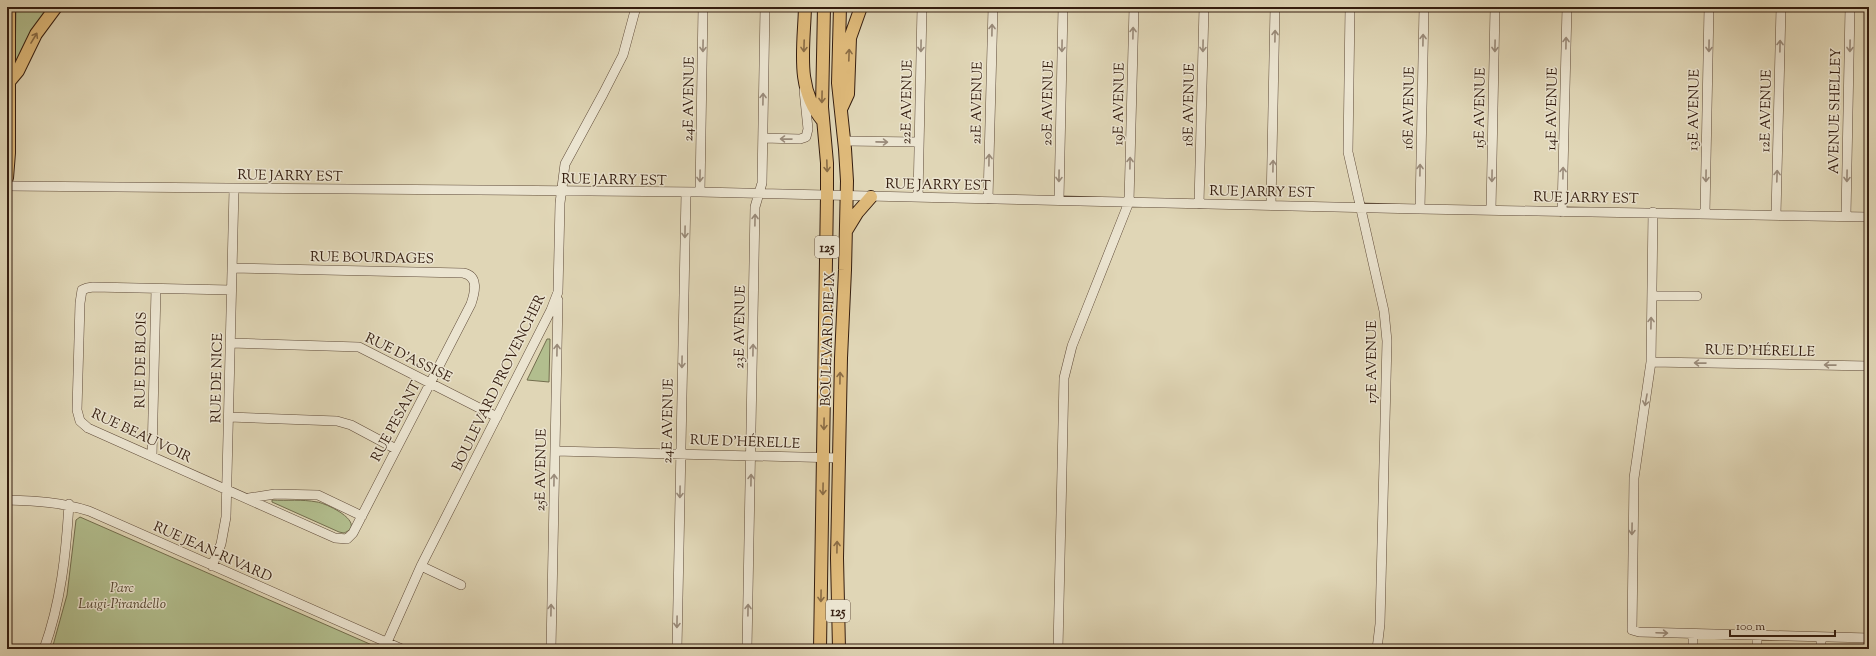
<svg xmlns="http://www.w3.org/2000/svg" width="1876" height="656" font-family="'Sorts Mill Goudy',serif">
  <style>
    .green { fill: #b2be8e; stroke: #736e4e }
    .lines { fill: none; stroke-linecap: round; stroke-linejoin: round }
    .minor-casing { stroke: #5f4b39; stroke-width: 10 }
    .major-casing { stroke: #341d0f; stroke-width: 14 }
    .minor { stroke: #ebe4d0; stroke-width: 9 }
    .major { stroke: #e0bb7b; stroke-width: 12 }
    .oneway { stroke: #998a79 }
    .oneway2 { stroke: #8a6c45 }
    .labels { text-anchor: middle; stroke-width: 3; stroke-linejoin: round; paint-order: stroke }
    .shield { fill: #ebe4d0; stroke: #6b5949; stroke-width: 1 }
    .shield-label { font-size: 13px; font-weight: bold; fill: #341d0f }
    .street-label { font-size: 14px; fill: #341d0f; stroke: #ebe4d0 }
    .park-label { font-size: 14px; font-style: italic; fill: #54452f; stroke: #ebe4d0 }
  </style>
  <rect width="100%" height="100%" fill="#e0d6b6"/>
  <filter id="stains"><feTurbulence type="fractalNoise" baseFrequency=".005" numOctaves="4"/><feColorMatrix values="0 0 0 0 .2 0 0 0 0 .09 0 0 0 0 .02 0 0 0 .5 -.17"/></filter>
  <radialGradient id="worn" r=".72"><stop offset=".6" stop-color="#630" stop-opacity="0"/><stop offset="1" stop-color="#630" stop-opacity=".3"/></radialGradient>
  <path class="green" d="M16,7H50L17,65L15,64Z
    M547,339H550L549,382L527,380Z
    M272,500C287,501 302,499 317,502C326,503 368,523 344,533L339,532L272,502Z
    M80,517L372,645L375,649H52L67,595L76,520Z"/>
  <g class="lines">
    <g class="minor-casing">
      <path id="minor" d="M1350,7L1348,152L1384,311L1387,341L1380,624L1377,649
        M763,138L800,139L806,137L808,129L804,90
        M845,141L919,142
        M7,186L700,192L1420,209L1869,217
        M700,192L703,7
        M918,197L922,7
        M988,199L993,7
        M1059,200L1063,7
        M1199,204L1204,7
        M1271,205L1275,7
        M1420,209L1424,7
        M1491,210L1495,7
        M1562,212L1567,7
        M1653,212L1651,362L1634,478L1632,630L1639,632L1869,638
        M1705,213L1709,7
        M1776,215L1781,7
        M1846,216L1850,7
        M231,290L93,287L87,288L82,290L80,303L77,410L80,421L88,428L335,538L347,539L353,533L471,304C475,292 479,276 463,273L232,268
        M1652,296H1697
        M230,343L359,347L497,417
        M1651,362L1869,366
        M229,417L337,421L351,425L396,449
        M555,451L839,458
        M152,456L156,289
        M249,498L275,494L318,495L362,516
        M7,500C36,501 61,502 89,511L402,649
        M212,566L221,544L226,517L234,189
        M421,566L461,585
        M44,649C61,602 66,554 69,504
        M384,649L421,566L551,310L558,292L560,203L565,164L603,94L623,55L636,7
        M551,649L558,300
        M677,649L686,193
        M747,649L755,207L762,183L765,7
        M1058,649L1064,378L1072,346L1129,202L1134,7
        M1693,649V634
        M1757,649V635
        M1821,649V637"/>
    </g>
    <g class="major-casing">
      <path id="major" d="M805,7C804,47 795,88 823,121
        M8,83L18,71L36,34L56,7
        M842,107L848,94L850,38L861,7
        M7,178L9,153V7
        M846,231L857,213L871,197
        M820,649L827,195V163L822,107L824,7
        M839,649L837,558L841,358L845,270L847,181L845,149L838,83L840,7"/>
    </g>
    <use href="#minor" class="minor"/>
    <use href="#major" class="major"/>
  </g>
  <defs><path id="oneway-shaft" d="M-6 0H5M1.5-3L5.5 0L1.5 3" fill="none" stroke-width="1.6" stroke-linecap="round" stroke-linejoin="round"/></defs>
  <g class="oneway">
    <use href="#oneway-shaft" transform="translate(992 30) rotate(-89)"/>
    <use href="#oneway-shaft" transform="translate(1133 33) rotate(-89)"/>
    <use href="#oneway-shaft" transform="translate(1275 36) rotate(-89)"/>
    <use href="#oneway-shaft" transform="translate(1423 40) rotate(-89)"/>
    <use href="#oneway-shaft" transform="translate(1566 43) rotate(-89)"/>
    <use href="#oneway-shaft" transform="translate(703 46) rotate(91)"/>
    <use href="#oneway-shaft" transform="translate(921 46) rotate(91)"/>
    <use href="#oneway-shaft" transform="translate(1062 46) rotate(91)"/>
    <use href="#oneway-shaft" transform="translate(1203 46) rotate(91)"/>
    <use href="#oneway-shaft" transform="translate(1495 46) rotate(91)"/>
    <use href="#oneway-shaft" transform="translate(1709 46) rotate(91)"/>
    <use href="#oneway-shaft" transform="translate(1780 46) rotate(-89)"/>
    <use href="#oneway-shaft" transform="translate(1850 46) rotate(91)"/>
    <use href="#oneway-shaft" transform="translate(763 99) rotate(-89)"/>
    <use href="#oneway-shaft" transform="translate(786 139) rotate(-179)"/>
    <use href="#oneway-shaft" transform="translate(882 142) rotate(1)"/>
    <use href="#oneway-shaft" transform="translate(989 160) rotate(-89)"/>
    <use href="#oneway-shaft" transform="translate(1130 163) rotate(-89)"/>
    <use href="#oneway-shaft" transform="translate(1273 166) rotate(-89)"/>
    <use href="#oneway-shaft" transform="translate(1420 170) rotate(-89)"/>
    <use href="#oneway-shaft" transform="translate(1563 173) rotate(-89)"/>
    <use href="#oneway-shaft" transform="translate(700 176) rotate(91)"/>
    <use href="#oneway-shaft" transform="translate(1059 176) rotate(91)"/>
    <use href="#oneway-shaft" transform="translate(1492 176) rotate(91)"/>
    <use href="#oneway-shaft" transform="translate(1706 176) rotate(91)"/>
    <use href="#oneway-shaft" transform="translate(1777 176) rotate(-88)"/>
    <use href="#oneway-shaft" transform="translate(1847 176) rotate(91)"/>
    <use href="#oneway-shaft" transform="translate(755 220) rotate(-89)"/>
    <use href="#oneway-shaft" transform="translate(685 232) rotate(91)"/>
    <use href="#oneway-shaft" transform="translate(1651 323) rotate(-89)"/>
    <use href="#oneway-shaft" transform="translate(557 350) rotate(-89)"/>
    <use href="#oneway-shaft" transform="translate(753 350) rotate(-89)"/>
    <use href="#oneway-shaft" transform="translate(682 362) rotate(91)"/>
    <use href="#oneway-shaft" transform="translate(1700 363) rotate(-179)"/>
    <use href="#oneway-shaft" transform="translate(1830 365) rotate(-179)"/>
    <use href="#oneway-shaft" transform="translate(1646 400) rotate(100)"/>
    <use href="#oneway-shaft" transform="translate(554 480) rotate(-89)"/>
    <use href="#oneway-shaft" transform="translate(751 480) rotate(-89)"/>
    <use href="#oneway-shaft" transform="translate(680 492) rotate(91)"/>
    <use href="#oneway-shaft" transform="translate(1632 529) rotate(91)"/>
    <use href="#oneway-shaft" transform="translate(551 610) rotate(-89)"/>
    <use href="#oneway-shaft" transform="translate(748 610) rotate(-89)"/>
    <use href="#oneway-shaft" transform="translate(677 622) rotate(91)"/>
    <use href="#oneway-shaft" transform="translate(1662 633) rotate(2)"/>
  </g>
  <g class="oneway2">
    <use href="#oneway-shaft" transform="translate(34 38) rotate(-59)"/>
    <use href="#oneway-shaft" transform="translate(804 46) rotate(92)"/>
    <use href="#oneway-shaft" transform="translate(849 55) rotate(-88)"/>
    <use href="#oneway-shaft" transform="translate(822 97) rotate(91)"/>
    <use href="#oneway-shaft" transform="translate(827 166) rotate(88)"/>
    <use href="#oneway-shaft" transform="translate(840 378) rotate(-89)"/>
    <use href="#oneway-shaft" transform="translate(824 424) rotate(91)"/>
    <use href="#oneway-shaft" transform="translate(823 489) rotate(91)"/>
    <use href="#oneway-shaft" transform="translate(837 547) rotate(-89)"/>
    <use href="#oneway-shaft" transform="translate(821 596) rotate(91)"/>
  </g>
  <g class="labels">
    <g class="shield">
      <rect x="815" y="236" width="24" height="22" rx="3"/>
      <rect x="826" y="600" width="24" height="22" rx="3"/>
    </g>
    <g class="shield-label">
      <text x="827" y="252">125</text>
      <text x="838" y="616">125</text>
    </g>
    <g class="street-label">
      <text transform="translate(688 99) rotate(-89)" y="5">24E AVENUE</text>
      <text transform="translate(906 102) rotate(-89)" y="5">22E AVENUE</text>
      <text transform="translate(976 103) rotate(-89)" y="5">21E AVENUE</text>
      <text transform="translate(1047 103) rotate(-89)" y="5">20E AVENUE</text>
      <text transform="translate(1118 104) rotate(-89)" y="5">19E AVENUE</text>
      <text transform="translate(1188 105) rotate(-89)" y="5">18E AVENUE</text>
      <text transform="translate(1408 108) rotate(-89)" y="5">16E AVENUE</text>
      <text transform="translate(1479 108) rotate(-89)" y="5">15E AVENUE</text>
      <text transform="translate(1551 109) rotate(-89)" y="5">14E AVENUE</text>
      <text transform="translate(1693 110) rotate(-89)" y="5">13E AVENUE</text>
      <text transform="translate(1765 111) rotate(-89)" y="5">12E AVENUE</text>
      <text transform="translate(1834 111) rotate(-89)" y="5">AVENUE SHELLEY</text>
      <text transform="translate(290 175) rotate(1)" y="5">RUE JARRY EST</text>
      <text transform="translate(614 179) rotate(1)" y="5">RUE JARRY EST</text>
      <text transform="translate(938 184) rotate(1)" y="5">RUE JARRY EST</text>
      <text transform="translate(1262 191) rotate(1)" y="5">RUE JARRY EST</text>
      <text transform="translate(1586 197) rotate(1)" y="5">RUE JARRY EST</text>
      <text transform="translate(372 257) rotate(1)" y="5">RUE BOURDAGES</text>
      <text transform="translate(739 327) rotate(-89)" y="5">23E AVENUE</text>
      <text transform="translate(827 339) rotate(-88)" y="5">BOULEVARD PIE-IX</text>
      <text transform="translate(1760 350) rotate(1)" y="5">RUE D'HÉRELLE</text>
      <text transform="translate(409 357) rotate(26)" y="5">RUE D'ASSISE</text>
      <text transform="translate(140 360) rotate(-89)" y="5">RUE DE BLOIS</text>
      <text transform="translate(1371 362) rotate(-90)" y="5">17E AVENUE</text>
      <text transform="translate(216 378) rotate(-89)" y="5">RUE DE NICE</text>
      <text transform="translate(498 382) rotate(-64)" y="5">BOULEVARD PROVENCHER</text>
      <text transform="translate(395 421) rotate(-62)" y="5">RUE PESANT</text>
      <text transform="translate(667 421) rotate(-89)" y="5">24E AVENUE</text>
      <text transform="translate(142 435) rotate(25)" y="5">RUE BEAUVOIR</text>
      <text transform="translate(745 441) rotate(2)" y="5">RUE D'HÉRELLE</text>
      <text transform="translate(540 470) rotate(-89)" y="5">25E AVENUE</text>
      <text transform="translate(213 551) rotate(24)" y="5">RUE JEAN-RIVARD</text>
    </g>
    <g class="park-label">
      <text x="122" y="592">Parc<tspan x="122" dy="16">Luigi-Pirandello</tspan></text>
    </g>
  </g>
  <rect width="1876" height="656" fill="none" stroke="#e0d6b6" stroke-width="24"/>
  <rect x="8" y="8" width="1860" height="640" fill="none" stroke="#341d0f" stroke-width="2"/>
  <rect x="12" y="12" width="1852" height="632" fill="none" stroke="#341d0f"/>
  <path d="M1730 630v6h105v-6" fill="none" stroke="#341d0f" stroke-width="2"/>
  <text x="1736" y="630" font-size="12" fill="#341d0f" stroke="#ebe4d0" stroke-width="3" paint-order="stroke">100 m</text>
  <rect width="100%" height="100%" filter="url(#stains)"/>
  <rect width="100%" height="100%" fill="url(#worn)"/>
</svg>
